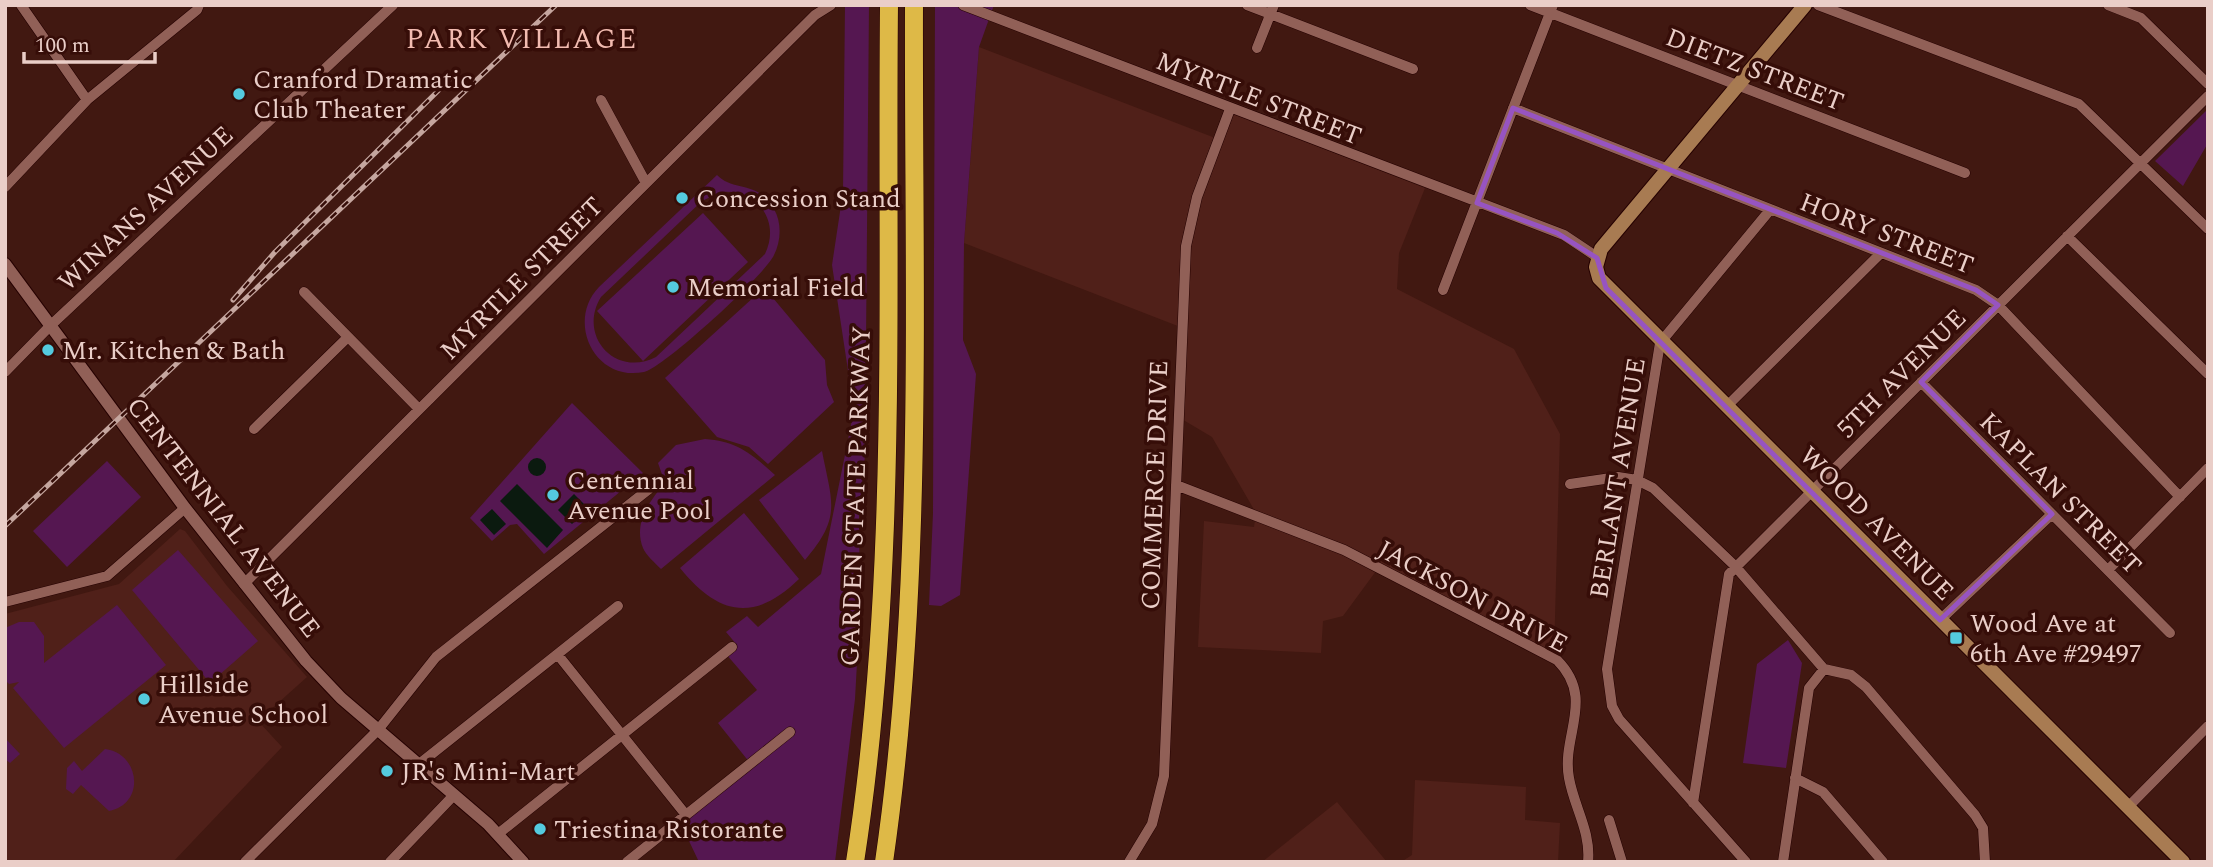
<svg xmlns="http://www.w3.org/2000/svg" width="2213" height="867" font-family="Spectral,serif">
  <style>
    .built { fill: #502019 }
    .green { fill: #551751; fill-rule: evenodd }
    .water { fill: #0b1a0f }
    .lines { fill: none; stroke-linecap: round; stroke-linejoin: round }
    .minor-casing { stroke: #250100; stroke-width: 11 }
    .tertiary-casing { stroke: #250100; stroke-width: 14 }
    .secondary-casing { stroke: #250100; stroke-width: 16 }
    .motorway-casing { stroke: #250100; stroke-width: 19 }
    .minor { stroke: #916057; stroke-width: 10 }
    .tertiary { stroke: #916057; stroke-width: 12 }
    .secondary { stroke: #a87b52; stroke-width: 14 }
    .motorway { stroke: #deb947; stroke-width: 18 }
    .rail-casing { stroke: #c5a69f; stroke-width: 5 }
    .rail { stroke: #360d08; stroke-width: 2.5; stroke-dasharray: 8; stroke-linecap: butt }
    .marked { fill: none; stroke: #9754c1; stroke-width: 5; stroke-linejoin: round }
    .poi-dot { fill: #54cade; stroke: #360d08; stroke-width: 2.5 }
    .labels { text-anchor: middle; stroke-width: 7; stroke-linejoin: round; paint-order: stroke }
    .street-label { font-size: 26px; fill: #eacec8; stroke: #360d08 }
    .poi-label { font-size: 26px; fill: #eacec8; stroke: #360d08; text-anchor: start }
    .neighbourhood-label { font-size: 28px; letter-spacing: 2px; fill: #f2bbb0; stroke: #360d08 }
  </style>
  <rect width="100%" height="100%" fill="#411811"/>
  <path class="built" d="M979,47L1223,141L1234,114L1425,188L1399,253L1397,289L1514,349L1560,434L1554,654L1379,567L1343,616L1323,621L1321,653L1198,647L1204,521L1254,527L1256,513L1212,437L1180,418L1183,328L964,243Z
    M180,529L185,531L227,586L307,677L258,721L282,747L173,862H5V614L119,584Z
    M1415,780L1526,787L1525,820L1560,823L1558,862H1401L1412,855Z
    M1337,802L1387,862H1262Z"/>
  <path class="green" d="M845,5H869L865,455L859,517L860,609L855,699L835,862H699L680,822L750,763L718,723L757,690L726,654L737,645L726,632L747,616L758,627L821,574L854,410L832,265L843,192Z
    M935,5H994L979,47L964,243L963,340L976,374L960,595L941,606L929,605L933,513Z
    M2208,109V143L2183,186L2155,161Z
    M717,175C733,192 758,180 774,209C782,223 781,241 774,255C765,275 663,368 644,372C594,382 566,321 599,287ZM721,192C757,189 781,221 765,254L656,357C616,378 577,336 601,297L702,201Z
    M703,213L748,262L643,361L597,311Z
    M755,296L773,298L825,360L827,385L834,402L768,464L749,447L717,437L665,378Z
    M572,403L643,473L544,554L517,524L510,525L492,541L470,518Z
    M705,439C737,441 752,454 775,475L661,569C655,563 646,555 643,548C633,523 650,500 665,483L658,463L676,445Z
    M822,451C832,503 842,517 805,560L759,500Z
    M107,461L141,497L67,567L33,531Z
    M744,513L799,579C754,623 718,615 680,568Z
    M178,550L258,641L210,683L132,590Z
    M117,605L166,665L64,748L13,688L19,682L9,684L5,680V628L19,622H34L44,636V663Z
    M1788,640L1802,663L1786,768L1743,763L1757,664Z
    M5,738L20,754L10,763L5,759Z
    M105,749C140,753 146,804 109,811L81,785L73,794L66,789L67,768L74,761L82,771Z"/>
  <path class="water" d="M528 467a9 9 0 1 1 18 0a9 9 0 1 1-18 0Z
    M517,484L563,530L547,548L500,501Z
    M574,494L588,508L572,524L558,510Z
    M492,509L506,524L494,535L480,520Z"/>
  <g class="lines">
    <g class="minor-casing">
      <path id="minor" d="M21,5L87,100
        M963,5L1564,235L1597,257
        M1247,5L1413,69
        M1530,5L1965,173
        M1818,5L2079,104L2208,229
        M2108,5L2141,18L2208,84
        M1257,48L1274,5
        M601,100L646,183
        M1513,108L1976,290L1998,305L2180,497
        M5,187L87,100L197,10L199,5
        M2067,236L2208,374
        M1443,290L1553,5
        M304,292L419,409
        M5,372L50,326L393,5
        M1921,382L2170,633
        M1726,407L1881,253
        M254,429L348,337
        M1570,484L1618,477L1637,480L1653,488L1735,566L1824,669L1851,675L1866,687L1975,815L1983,828L1985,862
        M1176,485L1344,550L1557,660C1596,699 1561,735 1569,778C1574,807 1591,831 1588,862
        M2108,570L2208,468
        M244,584L815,15L831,5
        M5,602L107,576L185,508
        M1940,620L2052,514
        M558,655L686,815
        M418,765L618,606
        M1795,778L1823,792L1883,862
        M1693,803L1729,574L2208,96
        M2128,807L2208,726
        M1609,820L1622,862
        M498,834L732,647
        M245,862L378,730L436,657L649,489
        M390,862L454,795
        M627,862L790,732
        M1129,862L1152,824L1164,776L1186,246L1197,197L1230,109
        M1746,862L1619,719L1612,706L1607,669L1660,343L1770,210
        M1783,862L1809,688L1824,669"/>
    </g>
    <g class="tertiary-casing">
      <path id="tertiary" d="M5,264L185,508L306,661L341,698L488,824L523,862"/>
    </g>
    <g class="secondary-casing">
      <path id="secondary" d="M1805,5L1601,249L1596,267L1599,278L2183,862"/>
    </g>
    <g class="motorway-casing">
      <path id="motorway" d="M855,862C899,579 886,291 889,5
        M884,862C925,579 913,291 914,5"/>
    </g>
    <use href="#minor" class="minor"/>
    <use href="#tertiary" class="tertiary"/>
    <use href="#secondary" class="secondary"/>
    <use href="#motorway" class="motorway"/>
    <g class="rail-casing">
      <path id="rail" d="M233,300L275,252L451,78
        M5,526L556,5"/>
    </g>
    <use href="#rail" class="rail"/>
  </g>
  <path class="marked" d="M1513,108L1976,290L1998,305L1921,382L2052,514L1940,620L1606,288L1597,258L1557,233L1477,203Z"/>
  <g class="poi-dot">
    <circle cx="239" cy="94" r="7"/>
    <circle cx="682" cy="198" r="7"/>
    <circle cx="673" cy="287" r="7"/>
    <circle cx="48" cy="350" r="7"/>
    <circle cx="553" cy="495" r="7"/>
    <rect x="1949" y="631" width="14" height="14" rx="3.5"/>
    <circle cx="144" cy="699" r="7"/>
    <circle cx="387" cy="771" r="7"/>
    <circle cx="540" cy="829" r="7"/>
  </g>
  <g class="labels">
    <g class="street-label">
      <text transform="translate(1755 69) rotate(21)" y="9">DIETZ STREET</text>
      <text transform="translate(1259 98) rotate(21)" y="9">MYRTLE STREET</text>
      <text transform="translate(145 208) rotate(-43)" y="9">WINANS AVENUE</text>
      <text transform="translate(1887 233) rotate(21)" y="9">HORY STREET</text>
      <text transform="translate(521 278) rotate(-45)" y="9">MYRTLE STREET</text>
      <text transform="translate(1901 373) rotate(-45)" y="9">5TH AVENUE</text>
      <text transform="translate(1617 478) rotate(-81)" y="9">BERLANT AVENUE</text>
      <text transform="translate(1154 485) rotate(-88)" y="9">COMMERCE DRIVE</text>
      <text transform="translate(2061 493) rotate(45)" y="9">KAPLAN STREET</text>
      <text transform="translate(855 496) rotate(-88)" y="9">GARDEN STATE PARKWAY</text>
      <text transform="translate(224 517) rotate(52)" y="9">CENTENNIAL AVENUE</text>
      <text transform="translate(1877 523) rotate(45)" y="9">WOOD AVENUE</text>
      <text transform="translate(1473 596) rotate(28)" y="9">JACKSON DRIVE</text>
    </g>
    <g class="poi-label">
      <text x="253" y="88">Cranford Dramatic<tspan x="253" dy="30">Club Theater</tspan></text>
      <text x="696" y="207">Concession Stand</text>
      <text x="687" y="296">Memorial Field</text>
      <text x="62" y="359">Mr. Kitchen &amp; Bath</text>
      <text x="567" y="489">Centennial<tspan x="567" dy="30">Avenue Pool</tspan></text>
      <text x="1970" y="632">Wood Ave at<tspan x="1970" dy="30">6th Ave #29497</tspan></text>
      <text x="158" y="693">Hillside<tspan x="158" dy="30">Avenue School</tspan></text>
      <text x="401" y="780">JR's Mini-Mart</text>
      <text x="554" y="838">Triestina Ristorante</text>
    </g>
    <g class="neighbourhood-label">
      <text x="522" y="48">PARK VILLAGE</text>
    </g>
  </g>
  <rect width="2213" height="867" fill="none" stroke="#eacec8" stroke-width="14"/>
  <path d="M24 52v10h131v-10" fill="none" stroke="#eacec8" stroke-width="3.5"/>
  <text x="35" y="52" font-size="21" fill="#eacec8" stroke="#360d08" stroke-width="5" paint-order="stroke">100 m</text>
</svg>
